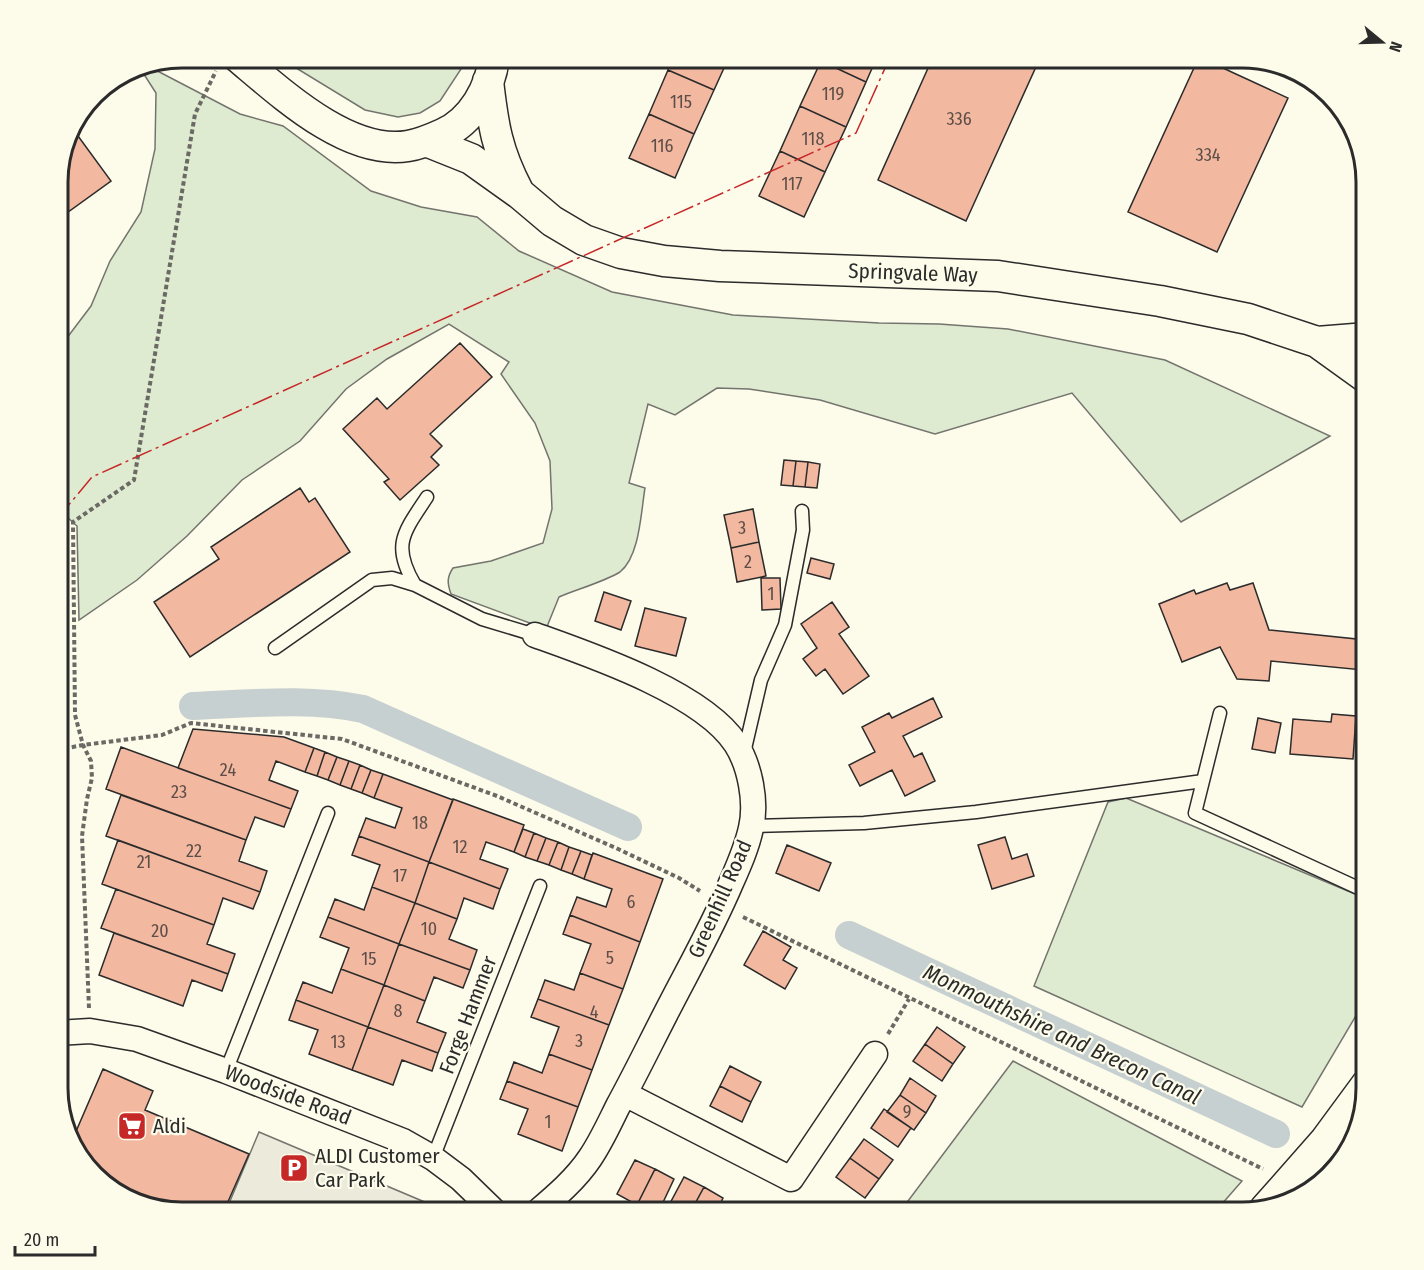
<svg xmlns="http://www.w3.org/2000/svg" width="1424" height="1270" font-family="'Fira Sans Condensed',sans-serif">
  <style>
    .green { fill: #deebd1; stroke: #74746e; stroke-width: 1.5 }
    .parking { fill: #eceadb; stroke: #74746e; stroke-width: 1.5 }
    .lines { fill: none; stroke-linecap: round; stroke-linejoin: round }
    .canal { stroke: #c7d0d0; stroke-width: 28 }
    .building { fill: #f2b8a0; stroke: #2b2b2b; stroke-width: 1.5 }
    .service-casing { stroke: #2b2b2b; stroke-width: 15 }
    .minor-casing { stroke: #2b2b2b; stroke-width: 27 }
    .tertiary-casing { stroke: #2b2b2b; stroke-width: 33 }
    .path { stroke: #6a6964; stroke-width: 4; stroke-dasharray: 4.5 3; stroke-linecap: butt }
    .service { stroke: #fdfbea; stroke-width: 12 }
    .minor { stroke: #fdfbea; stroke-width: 24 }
    .tertiary { stroke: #fdfbea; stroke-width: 30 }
    .power { stroke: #c62828; stroke-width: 1.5; stroke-dasharray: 21 4.5 3 4.5; stroke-linecap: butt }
    .labels { text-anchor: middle; stroke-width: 4.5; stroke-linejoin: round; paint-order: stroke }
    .number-label { font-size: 18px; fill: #5d4e48 }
    .street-label { font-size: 21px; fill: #2b2b2b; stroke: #fdfbea }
    .poi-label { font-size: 21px; fill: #2b2b2b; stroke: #fdfbea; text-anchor: start }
    .water-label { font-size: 22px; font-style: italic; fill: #2b2b2b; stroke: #fdfbea }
    .rim { fill: none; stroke: #2b2b2b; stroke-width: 3 }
  </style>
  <rect width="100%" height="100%" fill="#fdfbea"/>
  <path class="green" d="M278,57H464L463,66L440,101L420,113L398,117L365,110Z
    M144,64L240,114L283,126L371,191L421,207L477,217L519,251L612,292L733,315L879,323L939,324L1008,329L1165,360L1330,436L1181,522L1072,393L935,434L820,400L749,389L717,388L675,415L648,404L629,483L645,488C641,511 640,556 620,572C606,581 575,590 559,597L546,629L451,594C447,583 447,577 453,568L491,561L543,543L552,509L550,461L535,423L501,374L509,362L449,324L387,359L346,389L300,441L242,480L187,536L137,580L79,620L77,526L66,516L65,456L57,455V351L91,306L110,261L141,212L155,149L156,93L138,65Z
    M1126,798L1367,899V997L1302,1107L1034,986L1108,802Z
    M1013,1061L1242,1181L1214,1213H899Z"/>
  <path class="parking" d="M57,457H63L65,693H57Z
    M259,1132L427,1203L422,1213H225Z"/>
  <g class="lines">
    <path class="canal" d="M193,706C249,704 307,697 363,709L628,827
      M849,935L1276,1134"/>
  </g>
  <path class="building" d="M674,57H729L714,90L668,70Z
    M823,57H877L866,82L821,61Z
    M933,57L1040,58L966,221L878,180Z
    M1199,57L1288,98L1217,252L1128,212Z
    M821,61L866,82L846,127L800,106Z
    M668,70L714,90L694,134L649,114Z
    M800,106L846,127L825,172L780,151Z
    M649,114L694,134L675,178L629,158Z
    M70,125L111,181L57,220V173Z
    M780,151L825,172L804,217L759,196Z
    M57,235L66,248L57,254Z
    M460,343L492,377L430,434L442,446L431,457L439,465L400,500L384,482L389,479L343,429L377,398L387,409Z
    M784,460L796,461L793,486L781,485Z
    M796,461L808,462L805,487L793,486Z
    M808,462L820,464L817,488L805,487Z
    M300,488L309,502L315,498L350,552L190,657L154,602L219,559L211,547Z
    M753,509L759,542L731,548L724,515Z
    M759,542L766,576L737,582L731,548Z
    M811,558L834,564L830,579L807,573Z
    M761,578H780L781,609L762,610Z
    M1227,583L1230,590L1253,583L1269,630L1366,640L1363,670L1271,661L1269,681L1237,679L1220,647L1182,662L1159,604L1194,590L1196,594Z
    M604,592L631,601L621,630L595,621Z
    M832,602L849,627L839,634L869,676L843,694L825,669L816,676L803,659L817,648L801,624Z
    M645,608L686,618L676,656L635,646Z
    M933,698L942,717L903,736L914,757L922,753L935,781L905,796L892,770L860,786L849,765L875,752L862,727L889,713L892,718Z
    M1332,714L1356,716L1353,759L1290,754L1293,719L1331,722Z
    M1258,718L1281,723L1275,753L1252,749Z
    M193,729L284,737L314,748L305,772L276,761L269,780L298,791L291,809L178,768Z
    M121,747L291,809L284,827L255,817L246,840L106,789Z
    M314,748L325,752L317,776L305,772Z
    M325,752L337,757L328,780L317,776Z
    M337,757L349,761L340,785L328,780Z
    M349,761L360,765L351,789L340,785Z
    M360,765L371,770L362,793L351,789Z
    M371,770L383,774L374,798L362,793Z
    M383,774L453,800L429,862L359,836L366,818L395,828L402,808L374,798Z
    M121,795L246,840L239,861L267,871L260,892L106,836Z
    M453,799L524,825L514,852L486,842L480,859L508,869L500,889L429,862Z
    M523,829L534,833L525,857L514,852Z
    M534,833L546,838L537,861L525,857Z
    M359,836L429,862L415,903L372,887L380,865L352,855Z
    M1005,837L1012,859L1027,854L1034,876L992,889L978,845Z
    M546,838L558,842L549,865L537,861Z
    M118,840L260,892L253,909L223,898L214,925L102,884Z
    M558,842L569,847L561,870L549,865Z
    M787,845L831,863L819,891L776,873Z
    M569,847L581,851L572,874L561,870Z
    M581,851L592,855L584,879L572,874Z
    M593,853L663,879L640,942L570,915L577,897L606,907L612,889L584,879Z
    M429,862L500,889L493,909L464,898L457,919L415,903Z
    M372,887L415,903L399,944L328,917L335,899L364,910Z
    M116,889L214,925L207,944L235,954L228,974L101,928Z
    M415,903L457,919L449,939L477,950L470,970L399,944Z
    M570,915L640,942L623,989L580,973L591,944L563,934Z
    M328,917L399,944L384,985L341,969L349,948L320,937Z
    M763,931L791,947L783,960L797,968L785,989L744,965Z
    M114,933L228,974L222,991L192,980L183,1006L99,975Z
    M399,944L470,970L463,988L434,977L425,1001L384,985Z
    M341,969L384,985L368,1027L296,1000L303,982L332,993Z
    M580,973L623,989L609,1025L538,999L545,980L574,990Z
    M384,985L425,1001L417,1022L446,1033L438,1053L368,1027Z
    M538,999L609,1025L592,1070L549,1054L559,1027L531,1017Z
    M296,1000L368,1027L352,1070L309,1054L318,1030L289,1020Z
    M368,1027L438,1053L432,1071L402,1060L393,1085L352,1070Z
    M937,1027L965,1047L953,1064L925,1044Z
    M925,1044L953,1064L942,1081L913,1061Z
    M549,1054L592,1070L578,1107L507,1081L514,1062L542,1073Z
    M730,1066L761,1082L751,1102L720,1086Z
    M103,1069L153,1091L145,1110L249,1154L223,1213H181L133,1203L94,1177L71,1143Z
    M910,1078L936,1096L926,1113L900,1095Z
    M507,1081L578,1107L562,1151L518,1134L528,1109L500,1099Z
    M720,1086L751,1102L742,1122L710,1106Z
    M900,1095L926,1113L914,1130L887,1112Z
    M884,1109L911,1128L898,1147L871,1128Z
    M864,1139L893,1160L879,1179L850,1158Z
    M850,1158L879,1179L865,1198L836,1177Z
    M635,1160L655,1169L637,1205L617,1194Z
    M655,1169L674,1179L658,1213H654L637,1205Z
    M684,1177L704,1187L690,1213H676L667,1209Z
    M704,1187L723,1198L716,1213H690Z
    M736,1203L756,1213H732Z"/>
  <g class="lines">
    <g class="service-casing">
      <path id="service" d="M415,585C391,545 404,532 427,497
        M275,648L372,580L392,578L415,585L482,619L535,635
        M1220,713L1195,813L1367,892
        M744,753L761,680L785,625L803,530L802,511
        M752,826L864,823L976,812L1203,781
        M226,1071L328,813
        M433,1158L540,886"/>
    </g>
    <g class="minor-casing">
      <path id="minor" d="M535,635C591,655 703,693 736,744C750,766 757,802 751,828C747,847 739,865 731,883C712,928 688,970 666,1013C650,1044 635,1075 618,1106C609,1124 601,1142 590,1158C576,1179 556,1196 536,1213
        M57,1033L90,1031L137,1039L226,1071L403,1141L433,1158L461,1179L496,1213
        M625,1094L791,1179L875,1054"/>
    </g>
    <g class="tertiary-casing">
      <path id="tertiary" d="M238,57C281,93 348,156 408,146C421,144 432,139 443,134C472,121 491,88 494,57
        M488,81C493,125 497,151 518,191
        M426,141L471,159L520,194L552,221L584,240L621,253L664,261L720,266L998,276L1160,301L1248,319L1317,342L1367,378
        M1317,342L1367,338
        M1265,1209L1325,1141L1367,1084"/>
    </g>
    <path class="path" d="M57,750L83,745L162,735L191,723L342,739L497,796L616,848L679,878L700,891
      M743,917L1263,1169
      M89,1008L82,836L87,799L92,778L91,761L83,745L75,715L73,522L134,480L195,114L216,71
      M888,1034L909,999"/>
    <use href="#service" class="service"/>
    <use href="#minor" class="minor"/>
    <use href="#tertiary" class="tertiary"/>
    <path class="power" d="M57,519L92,477L856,133L890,57"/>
  </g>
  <defs>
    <g id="supermarket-square" transform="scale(1.5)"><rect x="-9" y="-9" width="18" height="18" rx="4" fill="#c62828" stroke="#fdfbea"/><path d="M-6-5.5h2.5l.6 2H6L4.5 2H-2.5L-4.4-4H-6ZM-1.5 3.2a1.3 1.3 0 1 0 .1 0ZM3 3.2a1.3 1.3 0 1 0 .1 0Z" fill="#fff"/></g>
    <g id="parking-square" transform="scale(1.5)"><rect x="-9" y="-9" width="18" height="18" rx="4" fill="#c62828" stroke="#fdfbea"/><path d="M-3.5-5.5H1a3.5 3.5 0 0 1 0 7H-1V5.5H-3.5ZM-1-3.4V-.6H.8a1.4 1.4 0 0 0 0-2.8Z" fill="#fff"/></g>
  </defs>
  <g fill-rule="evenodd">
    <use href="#supermarket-square" x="132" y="1126"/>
    <use href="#parking-square" x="294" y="1168"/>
  </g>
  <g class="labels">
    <g class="number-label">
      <text x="833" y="100">119</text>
      <text x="681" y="108">115</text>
      <text x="959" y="125">336</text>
      <text x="813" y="145">118</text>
      <text x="662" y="152">116</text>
      <text x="1208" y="161">334</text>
      <text x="792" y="190">117</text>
      <text x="742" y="534">3</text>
      <text x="748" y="568">2</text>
      <text x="771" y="600">1</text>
      <text x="228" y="776">24</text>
      <text x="179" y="798">23</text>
      <text x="420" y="829">18</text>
      <text x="460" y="853">12</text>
      <text x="194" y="857">22</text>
      <text x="144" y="868">21</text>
      <text x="400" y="882">17</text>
      <text x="631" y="908">6</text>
      <text x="429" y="935">10</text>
      <text x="160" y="937">20</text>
      <text x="610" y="964">5</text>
      <text x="369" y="965">15</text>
      <text x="398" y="1017">8</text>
      <text x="594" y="1018">4</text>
      <text x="579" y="1047">3</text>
      <text x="338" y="1048">13</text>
      <text x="907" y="1118">9</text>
      <text x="548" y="1128">1</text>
    </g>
    <g class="street-label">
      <text transform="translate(913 273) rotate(2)" y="7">Springvale Way</text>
      <text transform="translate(720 899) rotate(-66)" y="7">Greenhill Road</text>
      <text transform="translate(468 1015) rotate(-69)" y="7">Forge Hammer</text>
      <text transform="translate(288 1095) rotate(21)" y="7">Woodside Road</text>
    </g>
    <g class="poi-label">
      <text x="153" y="1133">Aldi</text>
      <text x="315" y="1163">ALDI Customer<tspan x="315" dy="24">Car Park</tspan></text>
    </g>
    <g class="water-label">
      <text transform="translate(1062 1034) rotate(25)" y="8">Monmouthshire and Brecon Canal</text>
    </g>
  </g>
  <path d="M0 0H1424V1270H0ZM182 68H1242A114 114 0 0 1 1356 182V1088A114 114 0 0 1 1242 1202H182A114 114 0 0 1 68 1088V182A114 114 0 0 1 182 68Z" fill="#fdfbea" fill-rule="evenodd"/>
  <path class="rim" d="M182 68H1242A114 114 0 0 1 1356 182V1088A114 114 0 0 1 1242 1202H182A114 114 0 0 1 68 1088V182A114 114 0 0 1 182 68Z"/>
  <g transform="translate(1382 42) rotate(109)" stroke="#fdfbea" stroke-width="4.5" paint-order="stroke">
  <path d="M0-4.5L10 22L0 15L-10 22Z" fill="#2b2b2b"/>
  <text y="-9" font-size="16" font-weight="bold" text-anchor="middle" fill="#2b2b2b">N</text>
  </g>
  <path d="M15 1246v9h80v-9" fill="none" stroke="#2b2b2b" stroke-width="3"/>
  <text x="24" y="1246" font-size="18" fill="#2b2b2b" stroke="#fdfbea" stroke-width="4.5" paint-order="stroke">20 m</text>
</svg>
